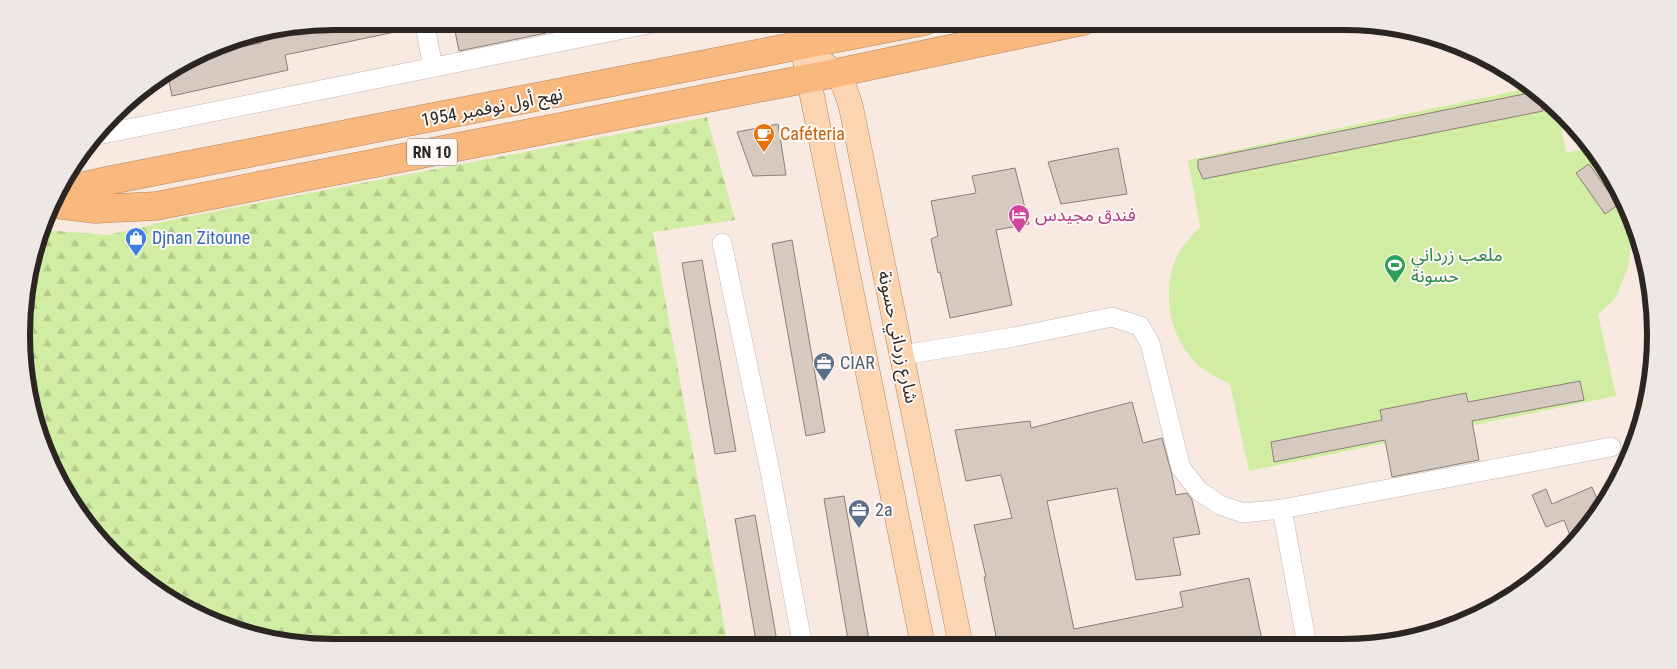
<svg xmlns="http://www.w3.org/2000/svg" width="1677" height="669" font-family="'Roboto Condensed','Noto Sans Arabic',sans-serif">
  <style>
    .forest { fill: url(#forest-firs) }
    .pitch { fill: #d1eca3 }
    .building { fill: #d6c9bf; stroke: #8c7f76 }
    .lines { fill: none; stroke-linecap: round; stroke-linejoin: round }
    .minor-casing { stroke: #c4b6ad; stroke-width: 20 }
    .major-casing { stroke: #b0855e; stroke-width: 25 }
    .highway-casing { stroke: #b0855e; stroke-width: 29 }
    .minor { stroke: #fff; stroke-width: 19 }
    .major { stroke: #fbd4b2; stroke-width: 24 }
    .highway { stroke: #f8b87e; stroke-width: 28 }
    .labels { text-anchor: middle; stroke-width: 4; stroke-linejoin: round; paint-order: stroke }
    .shield { fill: #fff9f5; stroke: #6b6561; stroke-width: 1 }
    .shield-label { font-size: 16px; font-weight: bold; fill: #2b2622 }
    .street-label { font-size: 18px; fill: #2b2622; stroke: #fff9f5 }
    .food-label { font-size: 18px; fill: #c56008; stroke: #fff9f5; text-anchor: start }
    .hotel-label { font-size: 18px; fill: #b23c85; stroke: #fff9f5; text-anchor: start }
    .shop-label { font-size: 18px; fill: #366cbe; stroke: #fff9f5; text-anchor: start }
    .leisure-label { font-size: 18px; fill: #27864d; stroke: #fff9f5; text-anchor: start }
    .service-label { font-size: 18px; fill: #4e5e75; stroke: #fff9f5; text-anchor: start }
    .rim { fill: none; stroke: #2b2622; stroke-width: 6 }
  </style>
  <defs>
    <pattern id="forest-firs" width="22" height="20" patternUnits="userSpaceOnUse" patternTransform="scale(1.25)"><rect width="22" height="20" fill="#d1eca3"/><path d="M5 1l3.5 6h-7zM16 11l3.5 6h-7z" fill="#b4ca8c"/></pattern>
  </defs>
  <rect width="100%" height="100%" fill="#f8eae0"/>
  <path class="forest" d="M707,117L735,220L653,232L728,647L335,648L234,631L144,583L74,508L27,396L24,293L45,230L108,235L180,218Z"/>
  <path class="pitch" d="M1530,88L1549,99L1558,110L1566,153L1584,149L1606,174L1617,192L1630,220L1631,244L1628,267L1615,299L1598,314L1616,396L1249,471L1230,384C1223,380 1214,376 1206,371C1170,346 1159,293 1178,254C1184,244 1192,235 1200,227L1188,160Z"/>
  <path class="building" d="M334,21H413L414,28L285,55L288,70L172,96L168,76L219,46L232,43L234,48L261,43L260,37L293,28Z
    M453,21H544L546,33L459,51Z
    M1534,92L1543,111L1203,179L1198,168V160Z
    M778,124L786,175L753,176L737,132Z
    M1118,148L1127,194L1061,204L1048,162Z
    M1589,164L1618,205L1605,214L1576,173Z
    M1015,168L1029,224L996,230L1012,305L950,318L940,272L938,273L931,239L938,236L931,201L976,193L972,176Z
    M792,240L825,432L806,436L772,244Z
    M702,260L736,451L715,454L682,263Z
    M1580,381L1584,400L1472,421L1479,460L1392,477L1385,440L1274,462L1271,442L1382,420L1380,410L1466,393L1468,402Z
    M1132,402L1143,443L1162,438L1172,475L1176,495L1187,493L1192,500L1200,534L1173,538L1181,575L1136,580L1117,488L1047,501L1074,629L1183,607L1180,592L1249,578L1263,645L998,646L984,577H986L974,525L1012,518L1001,475L966,481L955,430L1030,421L1031,428Z
    M1592,487L1602,510L1581,533L1571,538L1564,520L1546,527L1532,495L1546,489L1552,504Z
    M844,496L870,646H849L824,499Z
    M755,515L778,647H757L735,519Z"/>
  <g class="lines">
    <g class="minor-casing">
      <path id="minor" d="M424,21L433,67
        M98,135L663,21
        M722,243L769,466L803,647
        M902,355L1014,337L1112,317L1140,326L1150,343L1181,468L1199,491L1220,505L1243,513L1282,509L1611,447
        M1282,509L1307,645"/>
    </g>
    <g class="major-casing">
      <path id="major" d="M797,21L923,646
        M822,62C842,78 844,83 851,107L961,646"/>
    </g>
    <g class="highway-casing">
      <path id="highway" d="M58,192L111,180L925,21
        M54,204L95,209L156,206L836,73L1083,21"/>
    </g>
    <use href="#minor" class="minor"/>
    <use href="#major" class="major"/>
    <use href="#highway" class="highway"/>
  </g>
  <defs>
    <g id="cafe-pin" transform="scale(1.125)"><path d="M0 17L-7.5 6A9.5 9.5 0 1 1 7.5 6Z" fill="#e8710a" stroke="#fff9f5"/><path d="M-5.5-4.5H6V0H3Q3 3.5 0 3.5H-2.5Q-5.5 3.5-5.5 0ZM3-3.2v2h1.7v-2ZM-6 4.5H4V6H-6Z" fill="#fff"/></g>
    <g id="hotel-pin" transform="scale(1.125)"><path d="M0 17L-7.5 6A9.5 9.5 0 1 1 7.5 6Z" fill="#d1479c" stroke="#fff9f5"/><path d="M-6-4.5h1.5V1H6V5H4.5V3h-9V5H-6ZM-4 0a1.8 1.8 0 1 1 3.6 0ZM.5 0V-2.5h3Q6-2.5 6 0Z" fill="#fff"/></g>
    <g id="shop-pin" transform="scale(1.125)"><path d="M0 17L-7.5 6A9.5 9.5 0 1 1 7.5 6Z" fill="#3f7fe0" stroke="#fff9f5"/><path d="M-5-2.5h2.3a2.7 3.5 0 0 1 5.4 0H5L5.5 6h-11ZM-1.5-2.5h3a1.5 2.3 0 0 0-3 0Z" fill="#fff"/></g>
    <g id="stadium-pin" transform="scale(1.125)"><path d="M0 17L-7.5 6A9.5 9.5 0 1 1 7.5 6Z" fill="#2e9e5b" stroke="#fff9f5"/><path d="M0-5a6.5 5 0 1 0 0 10a6.5 5 0 1 0 0-10ZM-3.5-1.8h7v3.6h-7Z" fill="#fff"/></g>
    <g id="office-pin" transform="scale(1.125)"><path d="M0 17L-7.5 6A9.5 9.5 0 1 1 7.5 6Z" fill="#5c6f8a" stroke="#fff9f5"/><path d="M-6-3h4V-5.5h4V-3h4V5H-6ZM-1-4.5V-3h2v-1.5ZM-6 0V1H6V0Z" fill="#fff"/></g>
  </defs>
  <g fill-rule="evenodd">
    <use href="#cafe-pin" x="764" y="134"/>
    <use href="#hotel-pin" x="1019" y="215"/>
    <use href="#shop-pin" x="136" y="238"/>
    <use href="#stadium-pin" x="1395" y="265"/>
    <use href="#office-pin" x="824" y="363"/>
    <use href="#office-pin" x="859" y="510"/>
  </g>
  <g class="labels">
    <rect class="shield" x="407" y="138.5" width="50" height="27" rx="4"/>
    <g class="shield-label">
      <text x="432" y="158">RN 10</text>
    </g>
    <g class="street-label">
      <text transform="translate(492 107) rotate(-11)" y="6">نهج أول نوفمبر 1954</text>
      <text transform="translate(898 337) rotate(78)" y="6">شارع زرداني حسونة</text>
    </g>
    <g class="food-label">
      <text x="780" y="140">Caféteria</text>
    </g>
    <g class="hotel-label">
      <text x="1035" y="221">فندق مجيدس</text>
    </g>
    <g class="shop-label">
      <text x="152" y="244">Djnan Zitoune</text>
    </g>
    <g class="leisure-label">
      <text x="1411" y="261">ملعب زرداني<tspan x="1411" dy="21">حسونة</tspan></text>
    </g>
    <g class="service-label">
      <text x="840" y="369">CIAR</text>
      <text x="875" y="516">2a</text>
    </g>
  </g>
  <path d="M0 0H1677V669H0ZM334 30H1343A304 304 0 0 1 1647 334V335A304 304 0 0 1 1343 639H334A304 304 0 0 1 30 335V334A304 304 0 0 1 334 30Z" fill="#eee8e4" fill-rule="evenodd"/>
  <path class="rim" d="M334 30H1343A304 304 0 0 1 1647 334V335A304 304 0 0 1 1343 639H334A304 304 0 0 1 30 335V334A304 304 0 0 1 334 30Z"/>
</svg>
